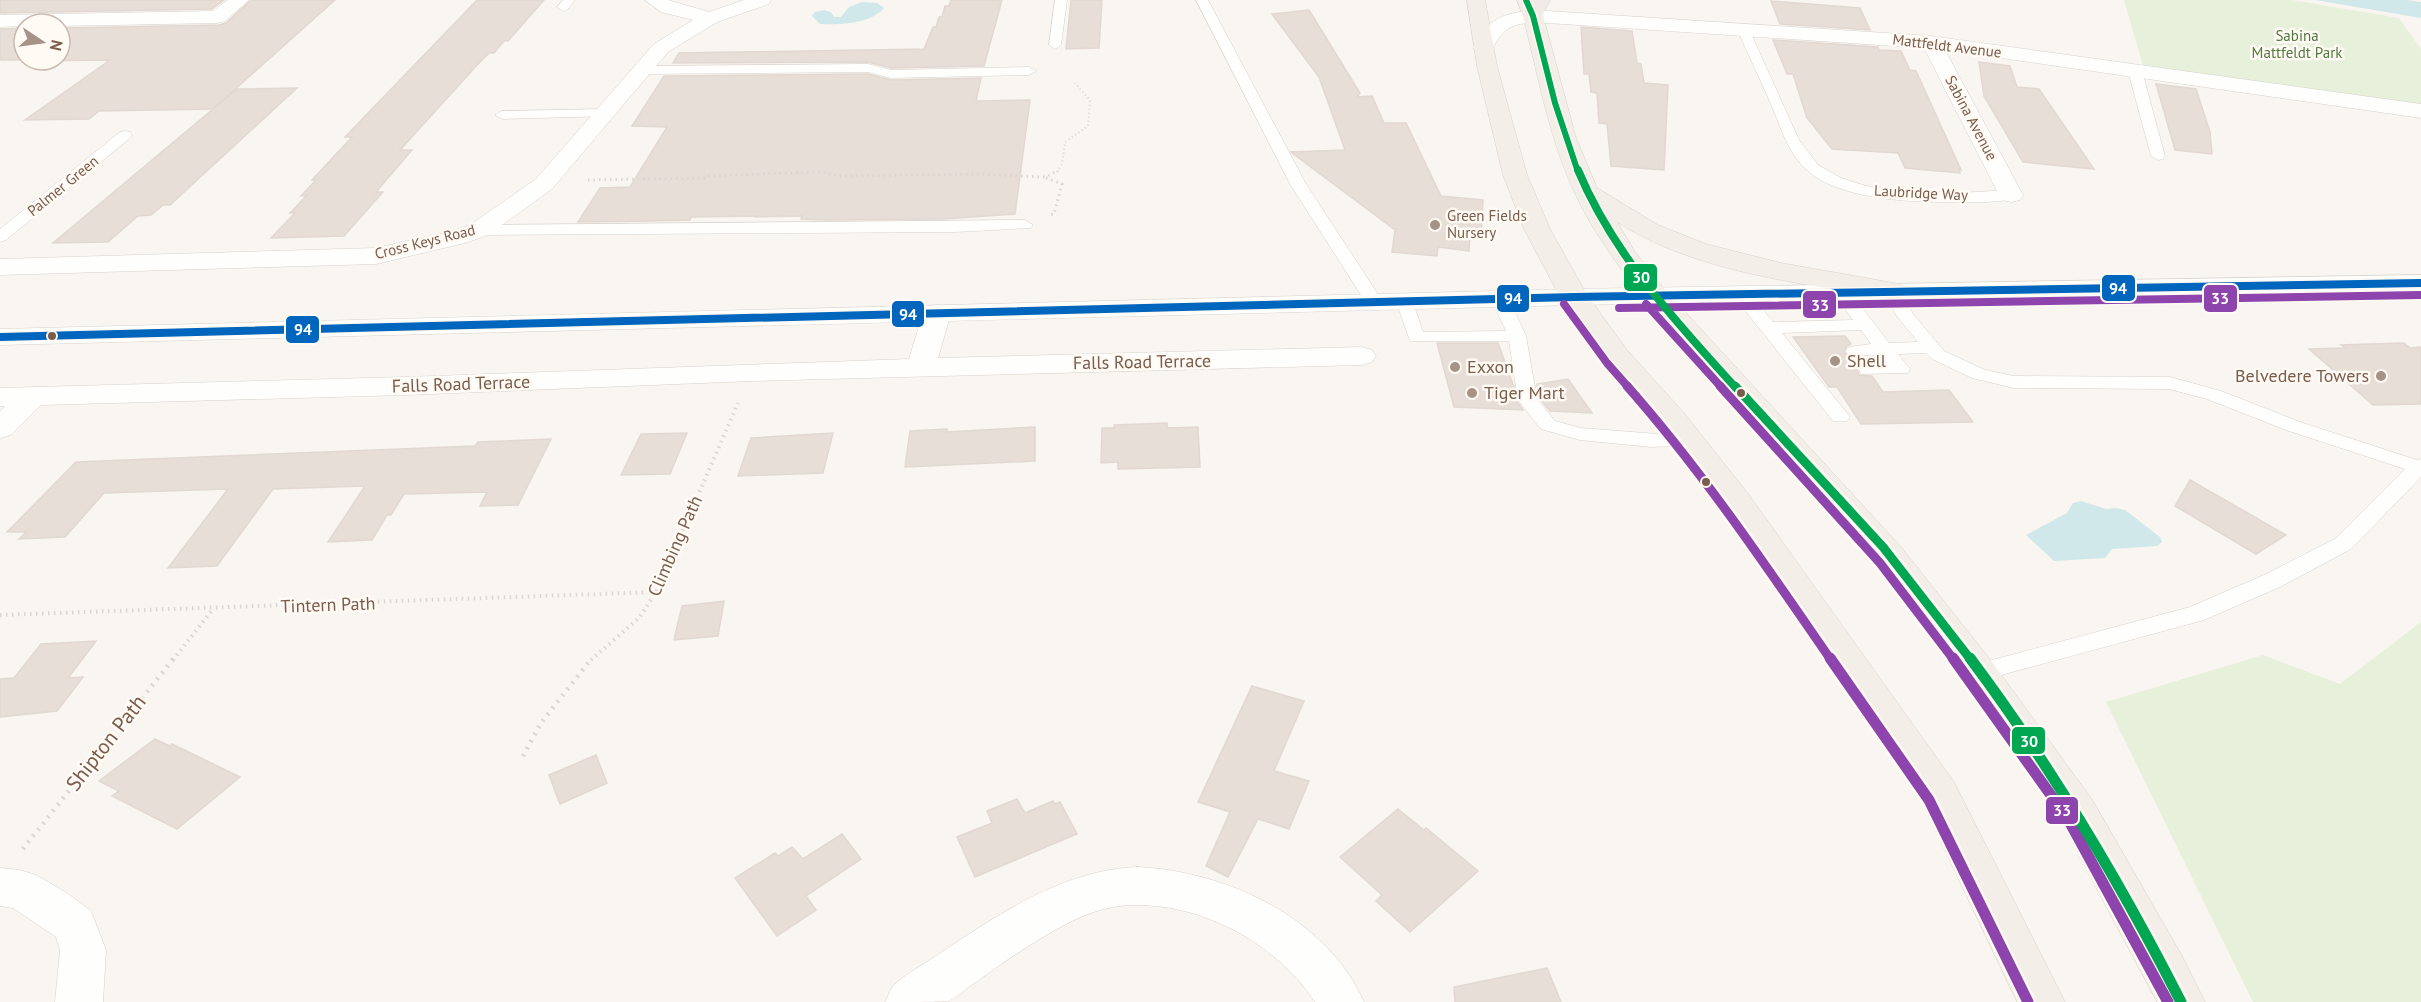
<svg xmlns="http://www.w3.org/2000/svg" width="2421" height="1002" font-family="'PT Sans',sans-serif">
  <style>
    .green { fill: #e7f0db }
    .water { fill: #d0e8ea }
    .building { fill: #e6ded7; stroke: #e2d8d2; stroke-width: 1.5 }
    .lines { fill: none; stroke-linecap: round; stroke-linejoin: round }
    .service-casing { stroke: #d7d1cb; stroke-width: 1 }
    .minor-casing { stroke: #d7d1cb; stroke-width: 1 }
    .secondary-casing { stroke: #d9d2cb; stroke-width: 1 }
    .primary-casing { stroke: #dad1cc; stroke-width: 1 }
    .motorway-casing { stroke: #dad1cc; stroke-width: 1 }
    .path-far3 { stroke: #dcd5d0; stroke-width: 2; stroke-dasharray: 1 3; stroke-linecap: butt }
    .path-far2 { stroke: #dcd5d0; stroke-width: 3; stroke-dasharray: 1.5 4; stroke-linecap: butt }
    .path-far1 { stroke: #dcd5d0; stroke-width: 4; stroke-dasharray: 1.5 4.5; stroke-linecap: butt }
    .path { stroke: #dcd5d0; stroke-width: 4.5; stroke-dasharray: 2 6; stroke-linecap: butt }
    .service { fill: #fefefd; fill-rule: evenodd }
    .minor { fill: #fefefd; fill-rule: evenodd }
    .secondary { fill: #fefefd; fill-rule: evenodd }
    .primary { fill: #f3eee8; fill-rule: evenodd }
    .motorway { fill: #f2eae7; fill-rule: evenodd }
    .bus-1-casing { stroke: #fffaf3; stroke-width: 11 }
    .bus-2-far2-casing { stroke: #fffaf3; stroke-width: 11 }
    .bus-2-far1-casing { stroke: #fffaf3; stroke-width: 14 }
    .bus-2-casing { stroke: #fffaf3; stroke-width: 16 }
    .bus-3-far3-casing { stroke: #fffaf3; stroke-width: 9 }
    .bus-3-far2-casing { stroke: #fffaf3; stroke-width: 11 }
    .bus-3-far1-casing { stroke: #fffaf3; stroke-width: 14 }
    .bus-3-casing { stroke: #fffaf3; stroke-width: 16 }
    .bus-1 { stroke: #0065bd; stroke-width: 8 }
    .bus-2-far2 { stroke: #8e44ad; stroke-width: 8 }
    .bus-2-far1 { stroke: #8e44ad; stroke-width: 9 }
    .bus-2 { stroke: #8e44ad; stroke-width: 11 }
    .bus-3-far3 { stroke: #00a651; stroke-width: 6 }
    .bus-3-far2 { stroke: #00a651; stroke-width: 8 }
    .bus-3-far1 { stroke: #00a651; stroke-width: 9 }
    .bus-3 { stroke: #00a651; stroke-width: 11 }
    .poi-dot { fill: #a69286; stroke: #fffaf3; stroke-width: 2 }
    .bus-dot { fill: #7a5c4d; stroke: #fffaf3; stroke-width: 2 }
    .labels { text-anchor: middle; stroke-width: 5; stroke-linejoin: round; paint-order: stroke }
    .far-park-label { font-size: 15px; fill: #537a41; stroke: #fffaf3 }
    .far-street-label { font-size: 15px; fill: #7a5c4d; stroke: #fffaf3 }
    .far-poi-label { font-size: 15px; fill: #7a5c4d; stroke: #fffaf3; text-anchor: start }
    .poi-label { font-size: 18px; fill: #7a5c4d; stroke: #fffaf3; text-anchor: start }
    .street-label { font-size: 18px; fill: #7a5c4d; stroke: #fffaf3 }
    .near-street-label { font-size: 21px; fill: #7a5c4d; stroke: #fffaf3 }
    .line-badge { stroke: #fffaf3; stroke-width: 2 }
    .badge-label { font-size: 16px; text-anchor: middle; font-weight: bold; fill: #fff }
  </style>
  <rect width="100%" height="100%" fill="#f9f5f0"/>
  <path class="green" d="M2124,0H2292L2399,18L2421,49V105L2143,66Z
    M2421,622V1002H2253L2106,702L2263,655L2340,684Z"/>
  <path class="water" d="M2315,0H2407L2421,2V18Z
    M862,2L877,3L884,8C870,24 840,25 820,24L812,16L815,12L824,10L831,12L834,17H841L849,7Z
    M2081,501L2106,509L2116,508L2125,510L2160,537L2162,542L2157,546L2112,549L2105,558L2054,561L2026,535L2067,513L2073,503Z"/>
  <path class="building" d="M0,0H224L212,9L0,13Z
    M251,0H335L213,109L99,111L89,119L25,120L110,60L27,61L60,60V28L219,25L226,23Z
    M477,0H544L508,41H504L494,53H489L478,64L400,150H412L376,192H383L344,236L271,238L295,213H290L307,195L301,196L316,180H312L352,137H345Z
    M951,0H1002L984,66L891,68L868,62L673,63L679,53L924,49L933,27H936L939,17H942L945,6H949Z
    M1071,0H1102L1099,48L1066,49Z
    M1771,1L1860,8L1870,30L1780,24Z
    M1309,10L1360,93L1357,97L1372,96L1384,123H1406L1441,196L1483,200L1481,238L1470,237L1469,251L1438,247L1437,256L1392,252L1395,230L1292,153L1291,152L1345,150L1319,77L1272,14Z
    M1581,27L1632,31L1637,63L1641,64L1644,83L1668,85L1664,170L1611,166L1607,124L1599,123L1597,93L1591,92L1589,74H1584Z
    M24,28V60H0V29Z
    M1773,40L1878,47L1879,50L1901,51L1910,70L1916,71L1961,170L1959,169L1960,173L1905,168L1898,153L1832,149L1807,118L1793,74H1787Z
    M1979,62L2010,66L2017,87L2039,89L2094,169L2023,162L1984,96Z
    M868,74L891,80L981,78L976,101L1030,100L1015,214L943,219L826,220L801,219L802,216L756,217L757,216L691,217L690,220L651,221L578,222L600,188L630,187L667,127L632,126L664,76Z
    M2156,84L2196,89L2210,132L2212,154L2175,150Z
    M297,88L170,205H163L151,215L138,216L108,242L53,243L237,89Z
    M1845,336L1851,344L1847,346L1844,352L1849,357H1859L1864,364L1859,365L1857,369L1859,375L1872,376L1883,392L1949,390L1973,422L1861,424L1837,387H1829L1793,337Z
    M1437,343H1498L1514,387L1516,400L1523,410L1454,407Z
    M2404,343L2410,348L2421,347V404L2373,405L2309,349L2346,348L2341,345Z
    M1568,379L1592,413L1550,411L1539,398L1537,384Z
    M1167,423V428L1198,427L1200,467L1118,469V462L1101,463L1102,428H1114V425Z
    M1035,427V461L905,467L910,431L947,429V432Z
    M687,433L670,474L621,475L641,434Z
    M833,433L823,473L738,476L751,438Z
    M551,439L518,505L480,506L487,492L404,494L391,515H387L372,540L328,542L365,486L273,489L217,566L168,568L228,489L104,493L65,537L19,539L26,532H7L76,462L475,446L478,442Z
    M2190,480L2286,535L2256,554L2175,506Z
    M724,601L718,636L674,640L682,606Z
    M96,641L68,678L83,677L57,711L0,717V679L14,678L41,644Z
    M1252,686L1304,701L1274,771L1309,781L1289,829L1258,819L1228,877L1206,866L1230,812L1198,802Z
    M155,739L170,746L172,744L240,777L177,829L112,796L119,791L99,781Z
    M596,755L607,783L560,804L549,775Z
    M1017,799L1025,813L1053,801L1055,804L1060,802L1077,834L975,877L957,837L992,823L987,811Z
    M1398,809L1424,830L1426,828L1478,871L1410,932L1376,901L1382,895L1340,857Z
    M842,834L861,859L806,896L816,910L777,936L735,878L775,853L778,856L792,847L803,859Z
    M1547,968L1561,1002H1455L1454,987Z"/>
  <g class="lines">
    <g class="service-casing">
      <path id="service" d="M563,0H575L567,10L563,11L557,7Z
        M1055,0H1067L1061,45L1055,49L1049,45Z
        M1196,0H1208L1306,184L1383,302L1380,306H1368L1290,184Z
        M1743,25L1749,29L1799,140L1818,165L1841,178L1866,186L1895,190L1958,193L2011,190L2019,195C2012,204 1965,202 1952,202C1909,202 1842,200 1808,171C1787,153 1781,127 1771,104C1760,79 1748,54 1737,29Z
        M868,64L891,70L1029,67L1036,71L1029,75L891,78L868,72L641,74L634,70L641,66Z
        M2135,67L2142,71L2165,156L2163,159L2158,160L2151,156L2128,71Z
        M606,109L611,110L613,113L611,116L502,119L495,115L502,111Z
        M125,131L130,132L132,135L130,138L6,240L0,242V229L120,132Z
        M1025,220L1033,225L1031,228L955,232L479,235L471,230L479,225Z
        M1894,286L1900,287L1913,314L1944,351L1985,370L2014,376L2170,377L2221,391L2300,422L2417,460L2421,459V477L2351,549L2282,586L2204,620L1979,681L1970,678L1967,672L1970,666L2190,607L2266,574L2335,539L2405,469L2286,430L2207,399L2169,389L2014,388L1972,378L1932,359L1926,353L1898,354L1910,369L1908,373L1861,374L1859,370L1861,366L1887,364L1879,355H1849L1846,351L1849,347L1871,344L1861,330L1782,333L1850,417L1847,421H1833L1732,294L1735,290H1747L1773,322L1853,320L1832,292L1835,288H1847L1889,343L1918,342L1896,315L1885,291L1888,287Z
        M1500,294L1506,295L1509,299L1526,336L1537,399L1555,421L1581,428L1696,437L1699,441L1696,445L1651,447L1580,440L1541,429L1518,400L1509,341H1410L1396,301L1399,297H1411L1423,332L1506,331L1491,299L1494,295Z"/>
    </g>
    <g class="minor-casing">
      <path id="minor" d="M228,0H249L225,21L218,23L60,26L24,24V26L0,27V15L213,11Z
        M645,0H668L709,12L744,0H771L769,4L717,22L668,52L552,189L488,235L465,243L376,264L0,275V259L376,248L449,232L470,225L536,179L654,44L693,20L661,12Z
        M1533,10L1931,36L2421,104V118L1945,50L2023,195L2020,200L2011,202L2002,200L1999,195L1924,48L1533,22C1505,25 1505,30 1490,51H1476L1473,47C1489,18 1501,14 1533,10Z
        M937,305L947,307L951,313L938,358L1362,347L1372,350L1376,356L1372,362L1362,365L752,381L406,395L41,405L11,435L0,438V411L5,406H0V388L406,377L909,359L923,313L927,307Z
        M1137,867C1226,871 1326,917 1364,1002H1315C1274,940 1193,898 1119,906C1096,909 1075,919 1055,930C1029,945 1003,962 979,980C969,986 959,996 949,1001C940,1002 898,1002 885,1002C888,997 890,990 893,986C905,974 928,962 942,952C1000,913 1064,870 1137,867Z
        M0,868L20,870L36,875L67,893L91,911L106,950L103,1002H55L60,950L56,937L13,908L0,906Z"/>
    </g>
    <g class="secondary-casing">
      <path id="secondary" d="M2421,275V291L1574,305L0,345V329L1574,289Z"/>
    </g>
    <g class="primary-casing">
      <path id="primary" d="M1467,0H1485L1497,66L1527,175L1550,229L1587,295L1627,350L1684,413L1749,495L1954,782L2065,1002H2017L1923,804L1725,511L1662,427L1607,362L1560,297L1524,229L1503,175L1477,66Z
        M1517,0H1535L1543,16L1576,138L1597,188L1658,225L1706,244L1781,263L1894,283L1904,285L1908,291L1904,297L1894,299C1801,283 1697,273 1617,222L1635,252L1665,290L1901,547L1992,662L2093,801L2182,956L2205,1002H2157L2063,825L1966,682L1877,563L1645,302C1619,266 1591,230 1573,189C1548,134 1538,74 1523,16Z"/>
    </g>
    <g class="motorway-casing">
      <path id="motorway" d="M1532,0H1550L1540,20H1526L1523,16Z"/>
    </g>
    <path class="path-far3" d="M1057,172L1062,164L1065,142L1088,126L1090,100L1075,83"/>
    <path class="path-far2" d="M1046,178L1062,184L1054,214L1049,215
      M588,180L705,178L707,176L820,172L839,176L978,174L1046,177L1058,170"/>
    <path class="path-far1" d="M0,615L656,592
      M173,660L213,609
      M591,660L639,618L656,592L738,403"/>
    <path class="path" d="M523,756L541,723L592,658
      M23,849L174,658"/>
    <use href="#service" class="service"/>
    <use href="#minor" class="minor"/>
    <use href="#secondary" class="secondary"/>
    <use href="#primary" class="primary"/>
    <use href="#motorway" class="motorway"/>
    <g class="bus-1-casing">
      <path id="bus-1" d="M0,337L1574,297L2421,283"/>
    </g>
    <g class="bus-2-far2-casing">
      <path id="bus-2-far2" d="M1564,304L1607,363L1629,388
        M1646,304L1722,388
        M1619,308L2421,295"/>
    </g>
    <g class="bus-2-far1-casing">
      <path id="bus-2-far1" d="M1627,386C1703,472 1766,566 1831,660
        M1720,386L1880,563L1954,660"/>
    </g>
    <g class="bus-2-casing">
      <path id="bus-2" d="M1830,658L1929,800L2028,1002
        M1953,658L2068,819L2168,1002"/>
    </g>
    <g class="bus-3-far3-casing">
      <path id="bus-3-far3" d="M1526,0L1533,16L1555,103L1578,172"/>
    </g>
    <g class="bus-3-far2-casing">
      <path id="bus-3-far2" d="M1578,170C1613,254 1675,321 1736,388"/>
    </g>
    <g class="bus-3-far1-casing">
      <path id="bus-3-far1" d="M1735,386L1883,547L1971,660"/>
    </g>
    <g class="bus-3-casing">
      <path id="bus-3" d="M1970,658C2051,766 2120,882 2181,1002"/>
    </g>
    <use href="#bus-1" class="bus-1"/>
    <use href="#bus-2-far2" class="bus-2-far2"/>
    <use href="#bus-2-far1" class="bus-2-far1"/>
    <use href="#bus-2" class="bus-2"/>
    <use href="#bus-3-far3" class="bus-3-far3"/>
    <use href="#bus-3-far2" class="bus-3-far2"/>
    <use href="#bus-3-far1" class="bus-3-far1"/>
    <use href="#bus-3" class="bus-3"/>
  </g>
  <g class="poi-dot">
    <circle cx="1435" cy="225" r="6"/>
    <circle cx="1835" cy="361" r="6"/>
    <circle cx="1455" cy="367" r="6"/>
    <circle cx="2381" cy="376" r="6"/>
    <circle cx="1472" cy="393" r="6"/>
  </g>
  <g class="bus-dot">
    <circle cx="52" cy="336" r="5"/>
    <circle cx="1741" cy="393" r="5"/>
    <circle cx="1706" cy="482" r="5"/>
  </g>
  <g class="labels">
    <g class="far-park-label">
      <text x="2297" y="41">Sabina<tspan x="2297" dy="17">Mattfeldt Park</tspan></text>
    </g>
    <g class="far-street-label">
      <text transform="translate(1947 46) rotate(7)" y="5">Mattfeldt Avenue</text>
      <text transform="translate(1971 118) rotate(62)" y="5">Sabina Avenue</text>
      <text transform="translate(63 186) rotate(-39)" y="5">Palmer Green</text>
      <text transform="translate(1921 193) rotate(3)" y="5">Laubridge Way</text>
      <text transform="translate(425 242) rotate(-14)" y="5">Cross Keys Road</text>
    </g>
    <g class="far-poi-label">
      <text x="1447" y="221">Green Fields<tspan x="1447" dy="17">Nursery</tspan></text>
    </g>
    <g class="poi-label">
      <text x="1847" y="367">Shell</text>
      <text x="1467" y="373">Exxon</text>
      <text x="2369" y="382" text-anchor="end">Belvedere Towers</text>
      <text x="1484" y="399">Tiger Mart</text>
    </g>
    <g class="street-label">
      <text transform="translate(1142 362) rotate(-1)" y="6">Falls Road Terrace</text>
      <text transform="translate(461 384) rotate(-2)" y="6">Falls Road Terrace</text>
      <text transform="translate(675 546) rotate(-66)" y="6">Climbing Path</text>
      <text transform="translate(328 605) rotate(-2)" y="6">Tintern Path</text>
    </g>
    <g class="near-street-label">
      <text transform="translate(106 743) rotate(-52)" y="7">Shipton Path</text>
    </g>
  </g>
  <g class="line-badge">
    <rect x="1623" y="263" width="35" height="29" rx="6" fill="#00a651"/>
    <rect x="2101" y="274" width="35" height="28" rx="6" fill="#0065bd"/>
    <rect x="2203" y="284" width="35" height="29" rx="6" fill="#8e44ad"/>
    <rect x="1496" y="284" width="34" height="29" rx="6" fill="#0065bd"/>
    <rect x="1802" y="290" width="35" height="29" rx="6" fill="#8e44ad"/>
    <rect x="891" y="300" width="34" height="28" rx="6" fill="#0065bd"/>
    <rect x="285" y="315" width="35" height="29" rx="6" fill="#0065bd"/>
    <rect x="2011" y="726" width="35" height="29" rx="6" fill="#00a651"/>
    <rect x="2045" y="796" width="34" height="29" rx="6" fill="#8e44ad"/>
  </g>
  <g class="badge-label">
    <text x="1641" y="283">30</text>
    <text x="2118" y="294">94</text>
    <text x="2220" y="304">33</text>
    <text x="1513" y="304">94</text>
    <text x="1820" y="311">33</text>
    <text x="908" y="320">94</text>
    <text x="303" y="335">94</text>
    <text x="2029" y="747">30</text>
    <text x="2062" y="816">33</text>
  </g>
  <g transform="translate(42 42) rotate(103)"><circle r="28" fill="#fffaf3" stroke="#cabbb1" stroke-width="1.5"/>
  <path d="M0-4.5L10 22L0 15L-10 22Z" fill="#a69286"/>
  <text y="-9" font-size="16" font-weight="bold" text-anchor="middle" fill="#7a5c4d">N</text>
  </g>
</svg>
